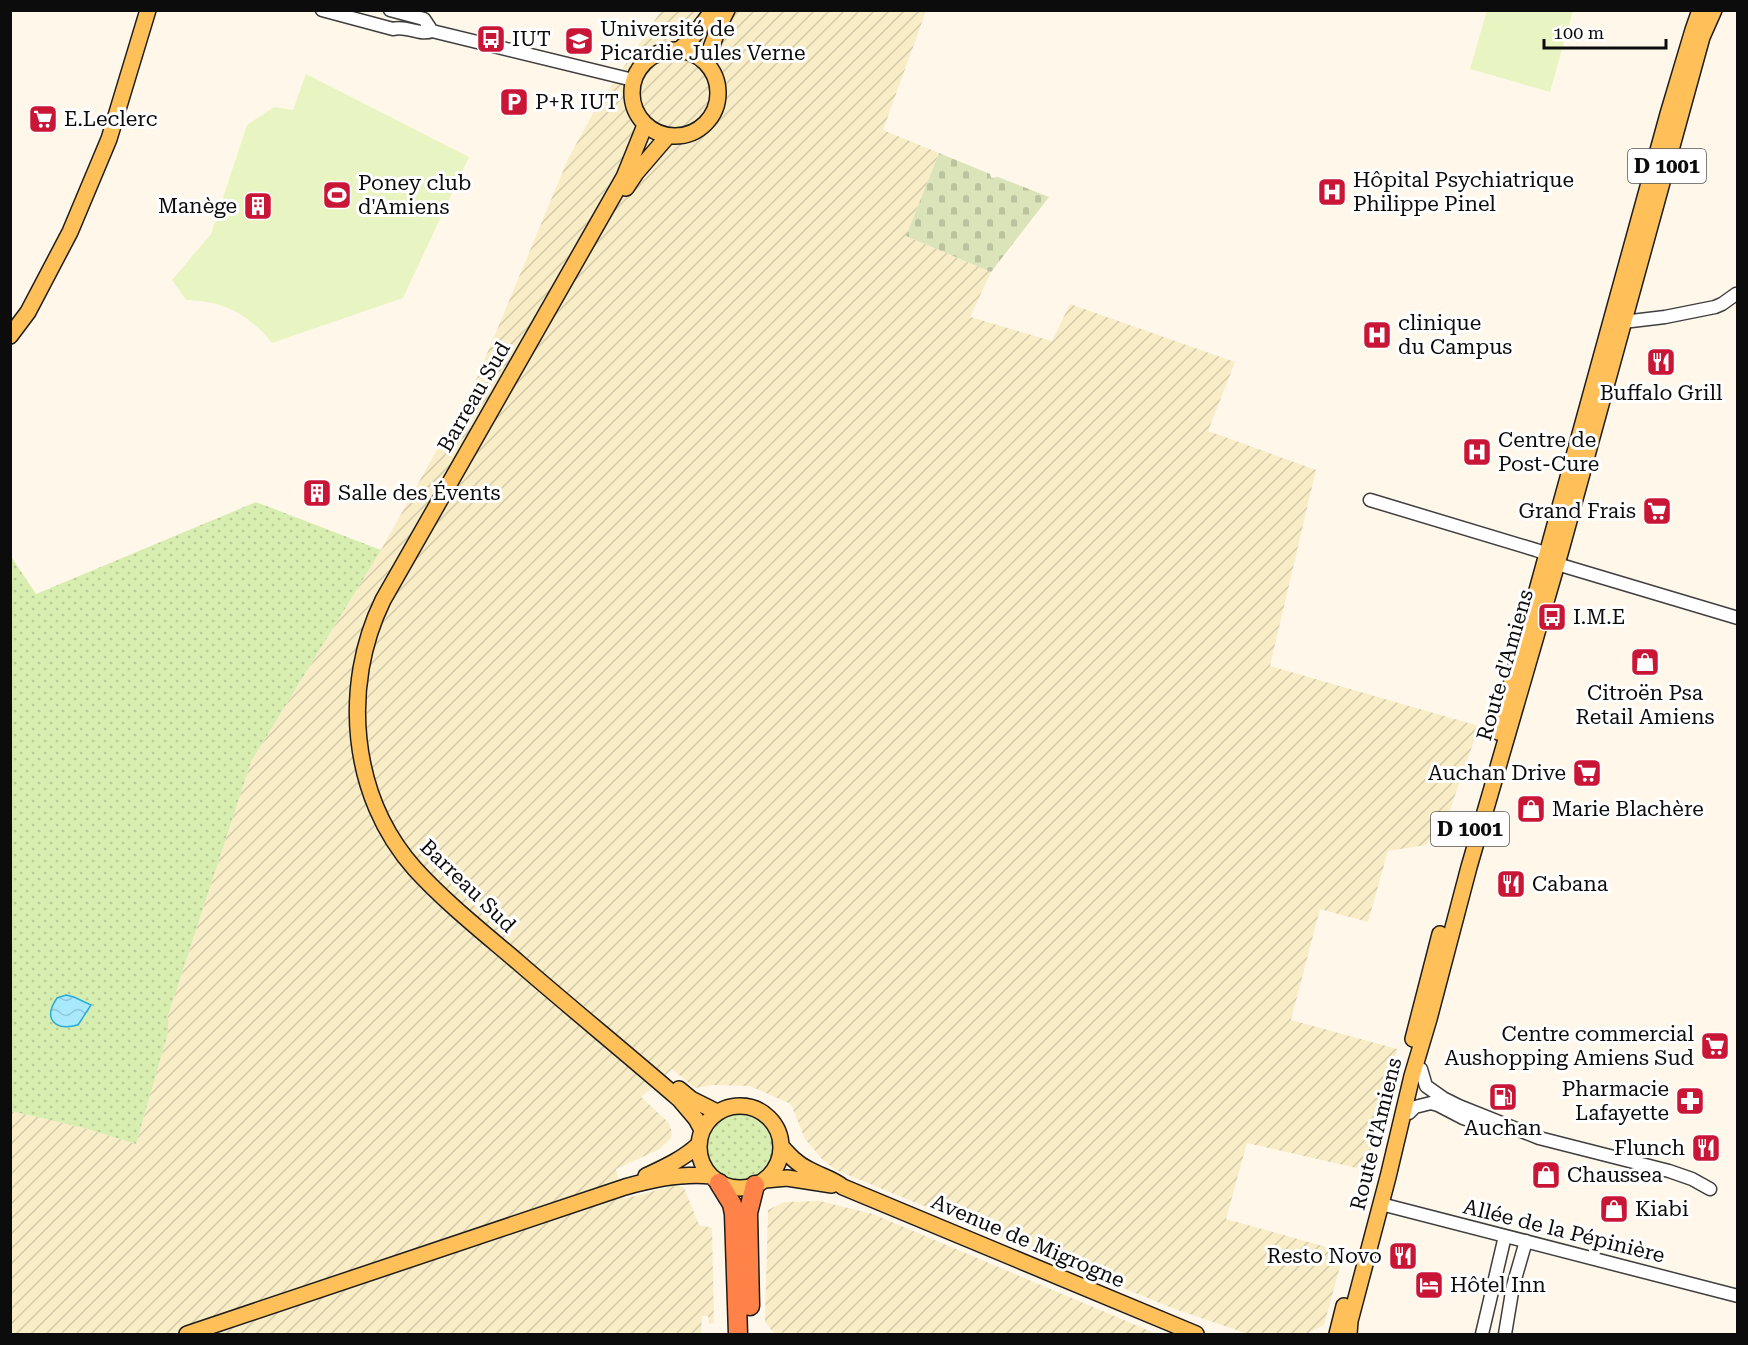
<svg xmlns="http://www.w3.org/2000/svg" width="1748" height="1345" font-family="'Roboto Serif',serif">
  <style>
    .farmland { fill: url(#farmland-furrows) }
    .grass { fill: url(#grass-dots) }
    .cemetery { fill: url(#cemetery-stones) }
    .pitch { fill: #e9f4c3 }
    .water { fill: url(#water-waves); stroke: #28acdb; stroke-width: 1.5 }
    .lines { fill: none; stroke-linecap: round; stroke-linejoin: round }
    .minor-casing { stroke: #3f3f3f; stroke-width: 15 }
    .major-casing { stroke: #1d1d1d; stroke-width: 18 }
    .highway-casing { stroke: #1d1d1d; stroke-width: 21 }
    .minor { stroke: #fff; stroke-width: 12 }
    .major { stroke: #ffc05a; stroke-width: 15 }
    .highway { stroke: #ff8348; stroke-width: 18 }
    .labels { text-anchor: middle; stroke-width: 6; stroke-linejoin: round; paint-order: stroke }
    .shield { fill: #fff; stroke: #555; stroke-width: 1.5 }
    .shield-label { font-size: 20px; font-weight: bold; fill: #0c0c0c }
    .poi-label { font-size: 21px; fill: #0c0c0c; stroke: #fff; text-anchor: start }
    .street-label { font-size: 21px; fill: #0c0c0c; stroke: #fff }
  </style>
  <defs>
    <pattern id="farmland-furrows" width="10" height="10" patternUnits="userSpaceOnUse" patternTransform="scale(1.5)"><rect width="10" height="10" fill="#f8edc7"/><path d="M-1 1l2-2M0 10L10 0M9 11l2-2" fill="none" stroke="#d3caaa"/></pattern>
    <pattern id="grass-dots" width="8" height="8" patternUnits="userSpaceOnUse" patternTransform="scale(1.5)"><rect width="8" height="8" fill="#d8edb0"/><path d="M2 2h.1M6 6h.1" fill="none" stroke="#b8ca96" stroke-width="1.8" stroke-linecap="round"/></pattern>
    <pattern id="cemetery-stones" width="16" height="16" patternUnits="userSpaceOnUse" patternTransform="scale(1.5)"><rect width="16" height="16" fill="#dbe3b9"/><path d="M2 7V4a2 2 0 0 1 4 0v3zM10 15v-3a2 2 0 0 1 4 0v3z" fill="#bbc29e"/></pattern>
    <pattern id="water-waves" width="16" height="10" patternUnits="userSpaceOnUse" patternTransform="scale(1.5)"><rect width="16" height="10" fill="#a9e9fd"/><path d="M0 5q4-4 8 0t8 0" fill="none" stroke="#90c7d8"/></pattern>
  </defs>
  <rect width="100%" height="100%" fill="#fff8ea"/>
  <path class="farmland" d="M661,11H926L883,130L939,153L906,236L991,272L970,317L1052,341L1070,304L1235,362L1208,431L1316,470L1270,666L1479,726L1449,813L1426,845L1388,851L1368,922L1320,909L1291,1020L1397,1049L1365,1170L1247,1143L1226,1219L1344,1252L1324,1325L1307,1334H1248L1172,1308L836,1170L823,1160L805,1139L791,1104L750,1086L713,1085L695,1088L672,1069L641,1097L669,1123L672,1132L671,1138L660,1149L616,1169L624,1199L676,1185L684,1188L699,1225L712,1228L714,1323L709,1324L708,1316H702L701,1334H11V1111L84,1128L136,1144L168,1033V1016L251,762L381,550L477,378L568,159L592,115Z
    M820,1201L873,1214L1157,1334H775L765,1322L768,1210L784,1202Z"/>
  <path class="grass" d="M256,502L381,550L251,762L168,1016V1033L136,1144L84,1128L11,1111L10,555L36,594Z
    M706 1148a34 34 0 1 1 68 0a34 34 0 1 1-68 0Z"/>
  <path class="cemetery" d="M939,153L990,174L991,178L998,177L1049,197L991,272L906,236Z"/>
  <path class="pitch" d="M1487,10L1573,11L1550,92L1470,69Z
    M306,74L469,157L403,298L272,343C248,314 224,301 186,300L172,280L211,234L247,125L274,107L293,110Z"/>
  <path class="water" d="M66,995L74,997L91,1005L78,1025C56,1031 42,1020 57,998Z"/>
  <g class="lines">
    <g class="minor-casing">
      <path id="minor" d="M322,10L393,29C406,25 420,36 432,31L633,80
        M390,10L424,19L432,31
        M1617,322H1623L1665,317L1715,307L1722,304L1736,294
        M1370,500L1536,550L1547,554L1557,564L1738,618
        M1421,1069L1426,1086L1443,1098L1459,1106L1539,1138L1669,1171L1692,1179L1710,1189
        M1409,1113L1415,1107L1431,1103L1438,1105L1463,1118L1500,1130
        M1381,1204L1738,1296
        M1482,1334L1505,1236
        M1505,1334L1513,1286L1526,1241"/>
    </g>
    <g class="major-casing">
      <path id="major" d="M632 93a43 43 0 1 1 86 0a43 43 0 1 1-86 0Z
        M679,50L692,38L713,10
        M706,61L720,24L727,10
        M645,125L624,177L383,600C341,686 350,796 415,869C446,903 484,933 519,963C572,1009 626,1053 679,1099L696,1119L702,1130
        M626,188L636,173L667,137
        M10,336L28,312L70,232L109,139L148,10
        M1498,732L1668,114L1693,30L1700,10
        M1413,1039L1440,934
        M679,1089L691,1099L717,1112
        M699 1147a41 41 0 1 1 82 0a41 41 0 1 1-82 0Z
        M781,1146C789,1155 797,1164 808,1169C820,1176 832,1178 843,1187L1196,1334
        M646,1176C665,1167 683,1159 698,1145
        M765,1180L787,1178L832,1185
        M187,1334L625,1187C653,1179 682,1173 711,1176
        M1337,1334L1344,1306
        M1349,1334L1350,1321L1388,1177L1412,1076L1429,1019L1469,867L1561,550L1702,37L1714,10"/>
    </g>
    <g class="highway-casing">
      <path id="highway" d="M719,1183L732,1204L734,1214L738,1334
        M750,1306L748,1213L755,1185"/>
    </g>
    <use href="#minor" class="minor"/>
    <use href="#major" class="major"/>
    <use href="#highway" class="highway"/>
  </g>
  <defs>
    <g id="bus-square" transform="scale(1.5)"><rect x="-9" y="-9" width="18" height="18" rx="4" fill="#c91637" stroke="#fff"/><path d="M-5-6H5V4H4V6H2V4H-2V6H-4V4H-5ZM-3.5-4V0h7V-4ZM-3.5 1.2v1.5H-2V1.2ZM2 1.2v1.5H3.5V1.2Z" fill="#fff"/></g>
    <g id="university-square" transform="scale(1.5)"><rect x="-9" y="-9" width="18" height="18" rx="4" fill="#c91637" stroke="#fff"/><path d="M0-5L7-2L0 1L-7-2ZM-4 1L0 2.5L4 1V4Q0 6-4 4Z" fill="#fff"/></g>
    <g id="parking-square" transform="scale(1.5)"><rect x="-9" y="-9" width="18" height="18" rx="4" fill="#c91637" stroke="#fff"/><path d="M-3.5-5.5H1a3.5 3.5 0 0 1 0 7H-1V5.5H-3.5ZM-1-3.4V-.6H.8a1.4 1.4 0 0 0 0-2.8Z" fill="#fff"/></g>
    <g id="supermarket-square" transform="scale(1.5)"><rect x="-9" y="-9" width="18" height="18" rx="4" fill="#c91637" stroke="#fff"/><path d="M-6-5.5h2.5l.6 2H6L4.5 2H-2.5L-4.4-4H-6ZM-1.5 3.2a1.3 1.3 0 1 0 .1 0ZM3 3.2a1.3 1.3 0 1 0 .1 0Z" fill="#fff"/></g>
    <g id="hospital-square" transform="scale(1.5)"><rect x="-9" y="-9" width="18" height="18" rx="4" fill="#c91637" stroke="#fff"/><path d="M-5-5h3v3.5h4V-5h3V5h-3V1.5h-4V5h-3Z" fill="#fff"/></g>
    <g id="stadium-square" transform="scale(1.5)"><rect x="-9" y="-9" width="18" height="18" rx="4" fill="#c91637" stroke="#fff"/><path d="M0-5a6.5 5 0 1 0 0 10a6.5 5 0 1 0 0-10ZM-3.5-1.8h7v3.6h-7Z" fill="#fff"/></g>
    <g id="building-square" transform="scale(1.5)"><rect x="-9" y="-9" width="18" height="18" rx="4" fill="#c91637" stroke="#fff"/><path d="M-4-6H4V6H1V3H-1V6H-4ZM-2.5-4.3h1.7v1.8h-1.7ZM.8-4.3h1.7v1.8H.8ZM-2.5-1h1.7V.8h-1.7ZM.8-1h1.7V.8H.8Z" fill="#fff"/></g>
    <g id="restaurant-square" transform="scale(1.5)"><rect x="-9" y="-9" width="18" height="18" rx="4" fill="#c91637" stroke="#fff"/><path d="M-5-6h1v4h1v-4h1v4h1v-4h1v5L-1.5 .5V6h-2V.5L-5-1ZM5-6V6H3V1.5H1.5Q1.5-4 5-6Z" fill="#fff"/></g>
    <g id="shop-square" transform="scale(1.5)"><rect x="-9" y="-9" width="18" height="18" rx="4" fill="#c91637" stroke="#fff"/><path d="M-5-2.5h2.3a2.7 3.5 0 0 1 5.4 0H5L5.5 6h-11ZM-1.5-2.5h3a1.5 2.3 0 0 0-3 0Z" fill="#fff"/></g>
    <g id="fuel-square" transform="scale(1.5)"><rect x="-9" y="-9" width="18" height="18" rx="4" fill="#c91637" stroke="#fff"/><path d="M-5.5-6h7V0h2V4h1.3V-2.5L3-4.5l.8-.8L6-3V5H2.5V1h-1V6h-7ZM-4.2-4.7v3.2H.2V-4.7Z" fill="#fff"/></g>
    <g id="pharmacy-square" transform="scale(1.5)"><rect x="-9" y="-9" width="18" height="18" rx="4" fill="#c91637" stroke="#fff"/><path d="M-2-6h4v4h4v4h-4v4h-4v-4h-4v-4h4Z" fill="#fff"/></g>
    <g id="hotel-square" transform="scale(1.5)"><rect x="-9" y="-9" width="18" height="18" rx="4" fill="#c91637" stroke="#fff"/><path d="M-6-4.5h1.5V1H6V5H4.5V3h-9V5H-6ZM-4 0a1.8 1.8 0 1 1 3.6 0ZM.5 0V-2.5h3Q6-2.5 6 0Z" fill="#fff"/></g>
  </defs>
  <g fill-rule="evenodd">
    <use href="#bus-square" x="491" y="39"/>
    <use href="#university-square" x="579" y="41"/>
    <use href="#parking-square" x="514" y="102"/>
    <use href="#supermarket-square" x="43" y="119"/>
    <use href="#hospital-square" x="1332" y="192"/>
    <use href="#stadium-square" x="337" y="195"/>
    <use href="#building-square" x="258" y="206"/>
    <use href="#hospital-square" x="1377" y="335"/>
    <use href="#restaurant-square" x="1661" y="362"/>
    <use href="#hospital-square" x="1477" y="452"/>
    <use href="#building-square" x="317" y="493"/>
    <use href="#supermarket-square" x="1657" y="511"/>
    <use href="#bus-square" x="1552" y="617"/>
    <use href="#shop-square" x="1645" y="662"/>
    <use href="#supermarket-square" x="1587" y="773"/>
    <use href="#shop-square" x="1531" y="809"/>
    <use href="#restaurant-square" x="1511" y="884"/>
    <use href="#supermarket-square" x="1715" y="1046"/>
    <use href="#fuel-square" x="1503" y="1097"/>
    <use href="#pharmacy-square" x="1690" y="1101"/>
    <use href="#restaurant-square" x="1706" y="1148"/>
    <use href="#shop-square" x="1546" y="1175"/>
    <use href="#shop-square" x="1614" y="1209"/>
    <use href="#restaurant-square" x="1403" y="1256"/>
    <use href="#hotel-square" x="1429" y="1285"/>
  </g>
  <g class="labels">
    <g class="shield">
      <rect x="1628" y="149" width="78" height="34" rx="4.5"/>
      <rect x="1431" y="812" width="78" height="34" rx="4.5"/>
    </g>
    <g class="shield-label">
      <text x="1667" y="173">D 1001</text>
      <text x="1470" y="836">D 1001</text>
    </g>
    <g class="poi-label">
      <text x="600" y="36">Université de<tspan x="600" dy="24">Picardie Jules Verne</tspan></text>
      <text x="512" y="46">IUT</text>
      <text x="535" y="109">P+R IUT</text>
      <text x="64" y="126">E.Leclerc</text>
      <text x="1353" y="187">Hôpital Psychiatrique<tspan x="1353" dy="24">Philippe Pinel</tspan></text>
      <text x="358" y="190">Poney club<tspan x="358" dy="24">d'Amiens</tspan></text>
      <text x="237" y="213" text-anchor="end">Manège</text>
      <text x="1398" y="330">clinique<tspan x="1398" dy="24">du Campus</tspan></text>
      <text x="1661" y="400" text-anchor="middle">Buffalo Grill</text>
      <text x="1498" y="447">Centre de<tspan x="1498" dy="24">Post-Cure</tspan></text>
      <text x="338" y="500">Salle des Évents</text>
      <text x="1636" y="518" text-anchor="end">Grand Frais</text>
      <text x="1573" y="624">I.M.E</text>
      <text x="1645" y="700" text-anchor="middle">Citroën Psa<tspan x="1645" dy="24">Retail Amiens</tspan></text>
      <text x="1566" y="780" text-anchor="end">Auchan Drive</text>
      <text x="1552" y="816">Marie Blachère</text>
      <text x="1532" y="891">Cabana</text>
      <text x="1694" y="1041" text-anchor="end">Centre commercial<tspan x="1694" dy="24">Aushopping Amiens Sud</tspan></text>
      <text x="1669" y="1096" text-anchor="end">Pharmacie<tspan x="1669" dy="24">Lafayette</tspan></text>
      <text x="1503" y="1135" text-anchor="middle">Auchan</text>
      <text x="1685" y="1155" text-anchor="end">Flunch</text>
      <text x="1567" y="1182">Chaussea</text>
      <text x="1635" y="1216">Kiabi</text>
      <text x="1382" y="1263" text-anchor="end">Resto Novo</text>
      <text x="1450" y="1292">Hôtel Inn</text>
    </g>
    <g class="street-label">
      <text transform="translate(474 397) rotate(-60)" y="7">Barreau Sud</text>
      <text transform="translate(1505 665) rotate(-74)" y="7">Route d'Amiens</text>
      <text transform="translate(468 886) rotate(44)" y="7">Barreau Sud</text>
      <text transform="translate(1376 1134) rotate(-76)" y="7">Route d'Amiens</text>
      <text transform="translate(1564 1231) rotate(14)" y="7">Allée de la Pépinière</text>
      <text transform="translate(1028 1241) rotate(23)" y="7">Avenue de Migrogne</text>
    </g>
  </g>
  <rect width="1748" height="1345" fill="none" stroke="#0c0c0c" stroke-width="24"/>
  <path d="M1544 39v9h122v-9" fill="none" stroke="#0c0c0c" stroke-width="3"/>
  <text x="1553" y="39" font-size="18" fill="#0c0c0c" stroke="#ffffff" stroke-width="4.5" paint-order="stroke">100 m</text>
</svg>
